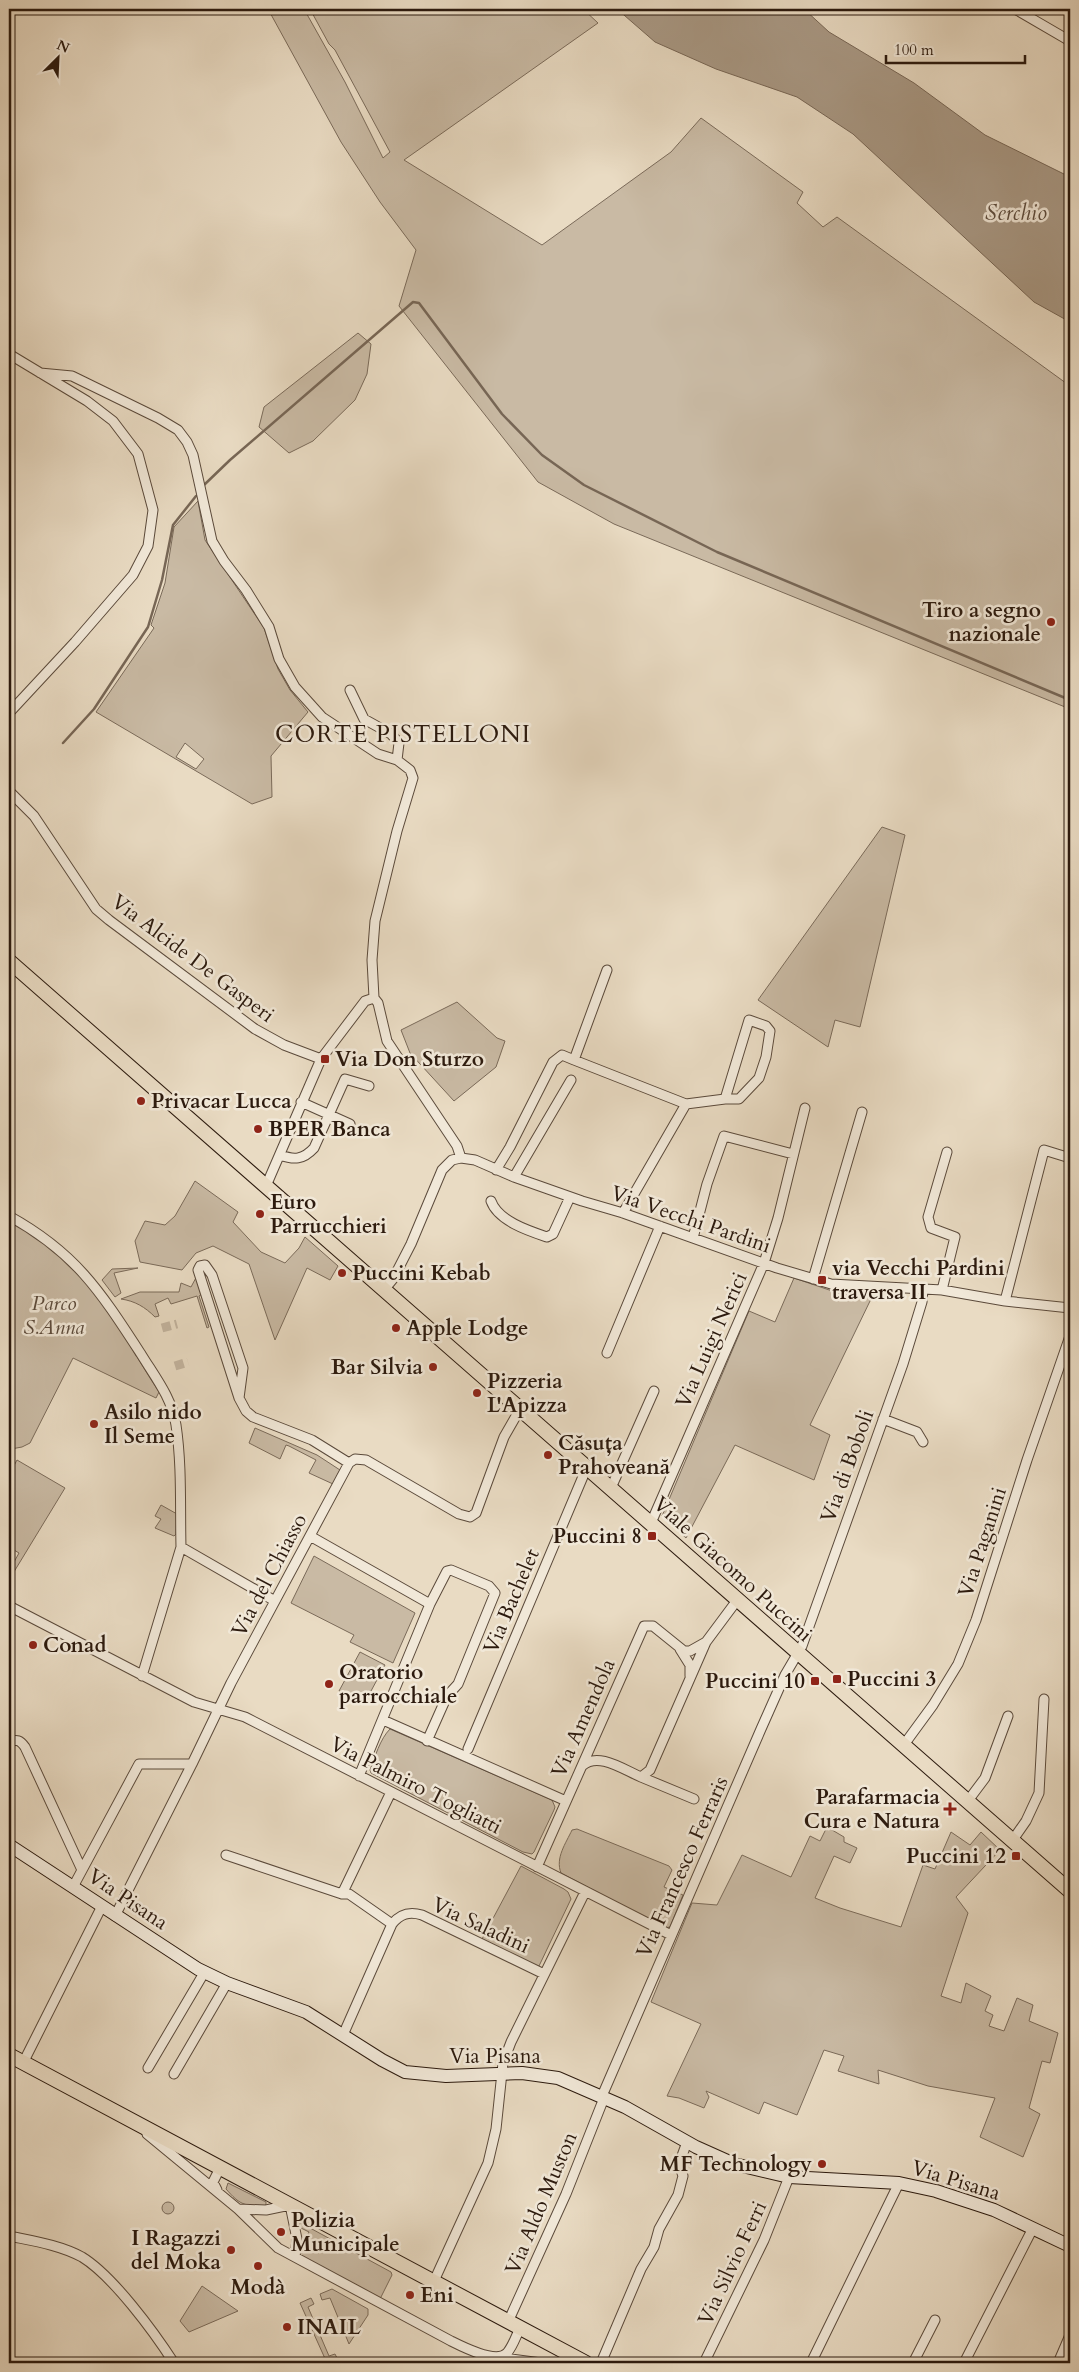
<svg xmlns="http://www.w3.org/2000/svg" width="1079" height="2372" font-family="Cardo,serif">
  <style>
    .green { fill: #c9baa4; stroke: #7a6a59; fill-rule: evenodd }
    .water { fill: #a99985; stroke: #765 }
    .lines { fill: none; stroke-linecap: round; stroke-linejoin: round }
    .stream { stroke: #765; stroke-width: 2.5 }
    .street-tunnel { stroke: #c3b49f; stroke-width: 9; stroke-dasharray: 9 4.5; stroke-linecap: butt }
    .street-casing { stroke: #5b4a3b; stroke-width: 11 }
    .secondary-casing { stroke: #2c1a0e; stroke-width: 14 }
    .primary-casing { stroke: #2c1a0e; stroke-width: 16 }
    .street { stroke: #f1e8d8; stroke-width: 9 }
    .secondary { stroke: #f1e8d8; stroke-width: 12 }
    .primary { stroke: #e9dbc3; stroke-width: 14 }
    .rail { stroke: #2c1a0e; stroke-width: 2.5; stroke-dasharray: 9 9; stroke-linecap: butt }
    .poi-dot { fill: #8f2418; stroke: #f1e8d8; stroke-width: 2 }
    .labels { text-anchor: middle; stroke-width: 5; stroke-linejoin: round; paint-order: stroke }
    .poi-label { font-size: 21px; font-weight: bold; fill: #2c1a0e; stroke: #f1e8d8; text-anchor: start }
    .street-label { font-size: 21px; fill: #2c1a0e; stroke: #f1e8d8 }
    .park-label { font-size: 21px; font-style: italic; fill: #5b4a3b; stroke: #f1e8d8 }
    .water-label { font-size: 22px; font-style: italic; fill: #5e4d3e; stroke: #f1e8d8 }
    .quarter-label { font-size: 24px; letter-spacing: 1px; fill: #2c1a0e; stroke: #f1e8d8 }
  </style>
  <rect width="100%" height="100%" fill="#e9dbc3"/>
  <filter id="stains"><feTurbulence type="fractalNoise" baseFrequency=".004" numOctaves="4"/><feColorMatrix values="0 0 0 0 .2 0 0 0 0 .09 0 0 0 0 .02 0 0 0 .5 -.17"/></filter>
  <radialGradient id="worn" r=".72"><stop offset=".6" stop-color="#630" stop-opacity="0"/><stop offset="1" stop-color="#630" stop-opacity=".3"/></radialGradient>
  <path class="green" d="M268,9H304L345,82L383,158L390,152L335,50L329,44L310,9H583L598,23L404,160L542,245L671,152L701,118L803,192L797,203L823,227L837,217L1070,386V709L614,524L538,482L399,306L416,250L380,202L341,142Z
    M358,333L371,344L367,374L355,400L313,441L289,453L259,427L264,407Z
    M198,501L205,540L264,628L278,669L290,690L308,712L271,756L272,797L252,804L96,712L154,628L151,625L165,583L174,527ZM185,743L204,759L196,769L176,757Z
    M882,827L905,835L860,1027L835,1020L828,1047L758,1000Z
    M457,1002L497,1038L505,1041L496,1067L454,1101L410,1053L401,1030Z
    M195,1181L238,1212L233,1222L261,1252L285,1263L299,1248L305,1237L338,1266L330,1280L307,1268L275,1340L249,1264L213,1246L196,1253L182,1270L140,1262L135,1241L145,1221L165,1225L175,1216Z
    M9,1221C31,1234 57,1248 75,1267C108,1304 132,1351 159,1392L156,1398L73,1358L30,1443L22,1447L11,1449L9,1456Z
    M138,1268L114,1273L121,1293L115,1297L102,1280L112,1269Z
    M197,1268L204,1293L199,1296L209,1327L207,1328L197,1296L171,1304L168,1298L155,1304L159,1316L155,1317C145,1307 135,1301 121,1299L140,1292H179L181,1283L191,1287L198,1274L194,1271Z
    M794,1278L844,1295L858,1293L871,1299L810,1425L830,1435L814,1480L735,1445L686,1538L662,1516L749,1311L775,1322Z
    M255,1428L317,1455L340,1470L333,1484L309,1473L316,1460L289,1446L286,1445L280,1459L249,1443Z
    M17,1460L65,1488L9,1580V1571L19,1553L9,1547V1475Z
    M161,1505L177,1514L176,1534L174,1536L155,1528L161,1519L155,1516Z
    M314,1556L415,1613L393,1663L350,1642L354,1635L291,1603Z
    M360,1652L385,1665L364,1704L339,1691Z
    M390,1729L552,1800L555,1807L554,1810L534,1852L532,1854L523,1852L371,1773L370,1770C375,1757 380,1739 390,1729Z
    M827,1827L844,1837V1842L857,1848L850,1863L834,1856L815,1898L840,1908L901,1927L923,1865L935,1869L951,1832L970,1845L981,1832L1000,1850L956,1897L968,1913L941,1996L961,2003L966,1983L991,1996L985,2011L993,2015L989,2026L1004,2031L1017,1998L1033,2005L1029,2021L1058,2033L1050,2063L1042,2061L1029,2108L1040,2114L1023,2157L980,2137L995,2098L928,2086L878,2070L879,2084L838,2071L844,2056L824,2050L797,2115L764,2102L759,2114L706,2091L709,2097L704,2108L679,2098L667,2096L701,2024L651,2002L692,1903L717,1905L742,1855L791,1877L810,1836L820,1841Z
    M577,1829L669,1866L672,1870L664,1887L683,1895L670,1927L665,1928L561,1873C555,1858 566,1843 572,1830Z
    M521,1866L564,1889L568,1892L571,1899L539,1966H536L482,1939Z
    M228,2183L266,2202V2204L265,2206C244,2206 240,2205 226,2189Z
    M162 2208a6 6 0 1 1 12 0a6 6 0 1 1-12 0Z
    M299,2222L391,2272L392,2275L379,2301L300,2258L302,2245L309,2232L299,2227L296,2223Z
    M202,2286L238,2311L189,2332L180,2321Z
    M332,2289L368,2309V2315L349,2344L330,2298L322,2300L320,2294Z
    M311,2298L314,2304L308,2307L329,2356L335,2354L337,2358L332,2363H327L300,2303Z"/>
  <path class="water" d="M617,9H804L829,32L914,83L985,135L1070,177V322L1034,302L853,134L797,97L716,69L655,42Z"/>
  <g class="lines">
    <path class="stream" d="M204,485L230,460L413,302L419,303L502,414L542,455L584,485L717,552L1070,700
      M63,743L94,709L148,627L162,580L173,525L196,496"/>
    <path class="street-tunnel" d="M162,1328L177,1324
      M175,1366L188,1362"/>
    <g class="street-casing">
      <path id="street" d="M1015,9L1070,41
        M9,354L87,401L113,421L138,454L153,510L148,546L133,575L75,642L9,713
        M40,373L72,376L158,418L178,430L187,442L193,455L212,541L224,561L246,590L269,627L279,659L295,687L322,717L378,754L397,760L410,770L413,778L397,831L375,921L372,960L374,998L378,1003L387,1041L457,1146L461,1158
        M350,690L364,719L391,734L399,743L397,760
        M9,791L34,816L96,909L109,920L255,1029L284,1045L321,1059
        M607,970L574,1060L686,1104
        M301,1102L350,1124
        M280,1155C294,1160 303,1160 314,1148L345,1079L369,1086
        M496,1170L510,1147L553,1062L562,1055L574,1060
        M514,1177L571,1080
        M266,1186L321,1059L365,1001L374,998
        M491,1201C498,1221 529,1231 547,1237L553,1234L570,1197
        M623,1213L686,1104L725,1099L749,1020L766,1026L770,1031L766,1057L759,1078L739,1099H725
        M9,1216C76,1253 100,1291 141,1354C155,1377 172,1398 176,1425C182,1465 180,1507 181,1547L275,1601
        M693,1238L707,1184L724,1136L793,1154
        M813,1279L862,1112
        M384,1290L393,1279L411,1244L442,1170L452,1160L461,1158L475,1160L514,1177L582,1201L623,1213L777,1268L831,1284L942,1290L1005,1301L1070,1308
        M942,1290L955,1237L931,1228L928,1217L947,1152
        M1005,1301L1044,1150L1070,1158
        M607,1353L660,1226
        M239,1398L243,1368L212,1275L205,1265L200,1266L198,1270L239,1398L246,1411L253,1417L312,1440L349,1463
        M883,1419L917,1432L923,1442
        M611,1488L654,1391
        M651,1523L764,1263L778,1218L805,1108
        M310,1536L430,1604L359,1776
        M9,1606L194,1702L245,1717L671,1935
        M680,1649L690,1665V1676
        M142,1676L181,1547
        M383,1720L566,1801
        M427,1741L447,1696L458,1684L495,1593L489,1586L451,1570L447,1571L430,1604
        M9,1742C17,1739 20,1740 25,1747L82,1870
        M903,1746L933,1705L958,1664L976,1620L1027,1460L1070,1336
        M468,1749L587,1467
        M582,1766C598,1751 624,1770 641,1777L650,1770L706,1642L738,1599
        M641,1777L694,1799
        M967,1802L985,1778L1008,1716
        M1012,1841L1026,1821L1039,1793L1044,1699
        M226,1855L342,1894H349L392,1924
        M537,1867L644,1626H653L684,1651H690L706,1642
        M73,1887L139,1764H192L231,1683L349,1463L355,1459L366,1460L459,1514L470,1517L476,1513L504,1437L520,1409
        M342,1894L391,1792
        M115,1916L192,1764
        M343,2035L392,1924C400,1914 409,1911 422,1915L544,1974
        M23,2063L102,1906
        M148,2068L204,1973
        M174,2074L227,1983
        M602,2096L761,1729L785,1675L802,1646L903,1364L922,1302L923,1289
        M147,2134L238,2209L278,2248L451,2341C463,2347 496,2364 507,2353C513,2346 516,2336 520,2328
        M217,2190L213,2182L220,2168
        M238,2209L266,2210L290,2205L297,2239L295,2257
        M9,2236C33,2241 60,2245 82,2257C113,2276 154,2332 174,2363
        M434,2281L488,2163L496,2129L503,2063L511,2042L585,1892
        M508,2322L566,2194L604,2098
        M497,2357L541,2363
        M601,2363L641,2269L654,2247L659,2229L678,2195L683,2176L679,2164L687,2142
        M704,2363L764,2240L789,2177
        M811,2363L899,2183
        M913,2363L935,2320
        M964,2363L1033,2228
        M1058,2363L1070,2335"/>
    </g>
    <g class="secondary-casing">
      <path id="secondary" d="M9,1845L198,1969L227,1983L306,2012L382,2060L405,2072L446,2076L522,2073L558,2078L625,2107L696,2147L734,2164L789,2177L899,2183L936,2191L994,2210L1070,2246"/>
    </g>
    <g class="primary-casing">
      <path id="primary" d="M9,961L1070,1891
        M9,2055L586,2363"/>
    </g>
    <use href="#street" class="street"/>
    <use href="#secondary" class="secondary"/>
    <use href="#primary" class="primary"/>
    <path class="rail" d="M9,2360L16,2363"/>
  </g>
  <g class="poi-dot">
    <circle cx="1051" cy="622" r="5"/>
    <rect x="320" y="1054" width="10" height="10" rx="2.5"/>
    <circle cx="141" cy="1101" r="5"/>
    <circle cx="258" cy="1129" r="5"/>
    <circle cx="260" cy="1214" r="5"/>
    <circle cx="342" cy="1273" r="5"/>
    <rect x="817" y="1275" width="10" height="10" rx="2.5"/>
    <circle cx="396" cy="1328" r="5"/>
    <circle cx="433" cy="1367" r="5"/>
    <circle cx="477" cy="1393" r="5"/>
    <circle cx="94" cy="1424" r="5"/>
    <circle cx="548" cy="1455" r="5"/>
    <rect x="647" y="1531" width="10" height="10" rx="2.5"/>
    <circle cx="33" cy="1645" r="5"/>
    <rect x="832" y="1674" width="10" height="10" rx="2.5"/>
    <rect x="810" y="1676" width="10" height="10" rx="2.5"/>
    <circle cx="329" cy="1684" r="5"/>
    <path d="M947.5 1801.5h5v5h5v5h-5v5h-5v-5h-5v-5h5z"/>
    <rect x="1011" y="1851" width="10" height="10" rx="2.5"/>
    <circle cx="822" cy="2164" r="5"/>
    <circle cx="281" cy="2232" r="5"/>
    <circle cx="231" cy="2250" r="5"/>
    <circle cx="258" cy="2266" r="5"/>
    <circle cx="410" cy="2295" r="5"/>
    <circle cx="287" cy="2327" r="5"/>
  </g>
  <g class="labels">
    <g class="poi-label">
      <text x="1041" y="617" text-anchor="end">Tiro a segno<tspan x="1041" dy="24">nazionale</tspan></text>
      <text x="335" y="1066">Via Don Sturzo</text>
      <text x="151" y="1108">Privacar Lucca</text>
      <text x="268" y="1136">BPER Banca</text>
      <text x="270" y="1209">Euro<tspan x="270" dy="24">Parrucchieri</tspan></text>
      <text x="832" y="1275">via Vecchi Pardini<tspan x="832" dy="24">traversa II</tspan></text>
      <text x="352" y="1280">Puccini Kebab</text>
      <text x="406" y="1335">Apple Lodge</text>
      <text x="423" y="1374" text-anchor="end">Bar Silvia</text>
      <text x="487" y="1388">Pizzeria<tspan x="487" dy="24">L'Apizza</tspan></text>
      <text x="104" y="1419">Asilo nido<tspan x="104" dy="24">Il Seme</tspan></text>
      <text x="558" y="1450">Căsuța<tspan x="558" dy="24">Prahoveană</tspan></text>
      <text x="642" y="1543" text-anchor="end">Puccini 8</text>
      <text x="43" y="1652">Conad</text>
      <text x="339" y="1679">Oratorio<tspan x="339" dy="24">parrocchiale</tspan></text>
      <text x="847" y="1686">Puccini 3</text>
      <text x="805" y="1688" text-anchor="end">Puccini 10</text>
      <text x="940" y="1804" text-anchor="end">Parafarmacia<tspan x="940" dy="24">Cura e Natura</tspan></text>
      <text x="1006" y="1863" text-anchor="end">Puccini 12</text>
      <text x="812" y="2171" text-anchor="end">MF Technology</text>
      <text x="291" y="2227">Polizia<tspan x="291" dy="24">Municipale</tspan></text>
      <text x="221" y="2245" text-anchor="end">I Ragazzi<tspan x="221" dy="24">del Moka</tspan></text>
      <text x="258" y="2294" text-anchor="middle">Modà</text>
      <text x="420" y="2302">Eni</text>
      <text x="297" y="2334">INAIL</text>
    </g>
    <g class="street-label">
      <text transform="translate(193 958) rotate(37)" y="7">Via Alcide De Gasperi</text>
      <text transform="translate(691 1219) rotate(19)" y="7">Via Vecchi Pardini</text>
      <text transform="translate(711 1340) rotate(-66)" y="7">Via Luigi Nerici</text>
      <text transform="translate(847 1466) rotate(-70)" y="7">Via di Boboli</text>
      <text transform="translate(982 1542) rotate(-72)" y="7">Via Paganini</text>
      <text transform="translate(733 1569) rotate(42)" y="7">Viale Giacomo Puccini</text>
      <text transform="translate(269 1575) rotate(-62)" y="7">Via del Chiasso</text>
      <text transform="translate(511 1601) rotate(-67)" y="7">Via Bachelet</text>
      <text transform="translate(583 1718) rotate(-66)" y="7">Via Amendola</text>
      <text transform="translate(416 1785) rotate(27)" y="7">Via Palmiro Togliatti</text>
      <text transform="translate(682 1867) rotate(-66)" y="7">Via Francesco Ferraris</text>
      <text transform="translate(128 1899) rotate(34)" y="7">Via Pisana</text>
      <text transform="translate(481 1925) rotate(25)" y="7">Via Saladini</text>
      <text x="495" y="2063">Via Pisana</text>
      <text transform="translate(956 2180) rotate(17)" y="7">Via Pisana</text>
      <text transform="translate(541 2203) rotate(-67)" y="7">Via Aldo Muston</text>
      <text transform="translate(732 2263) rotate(-65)" y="7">Via Silvio Ferri</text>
    </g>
    <g class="park-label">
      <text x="54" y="1310">Parco<tspan x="54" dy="24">S.Anna</tspan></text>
    </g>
    <g class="water-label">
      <text x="1016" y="220">Serchio</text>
    </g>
    <g class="quarter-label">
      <text x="403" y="742">CORTE PISTELLONI</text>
    </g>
  </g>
  <rect width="1079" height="2372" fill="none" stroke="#e9dbc3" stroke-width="30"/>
  <rect x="10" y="10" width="1059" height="2352" fill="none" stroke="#2c1a0e" stroke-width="2.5"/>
  <rect x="15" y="15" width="1049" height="2342" fill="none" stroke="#2c1a0e"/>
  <g transform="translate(58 58) rotate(24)" stroke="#f1e8d8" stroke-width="4" paint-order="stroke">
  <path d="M0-4L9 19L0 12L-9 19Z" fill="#2c1a0e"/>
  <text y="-8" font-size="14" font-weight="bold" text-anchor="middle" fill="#2c1a0e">N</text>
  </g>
  <path d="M886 55v8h139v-8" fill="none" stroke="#2c1a0e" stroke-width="2.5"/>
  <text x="894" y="55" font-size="15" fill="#2c1a0e" stroke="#f1e8d8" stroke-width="4" paint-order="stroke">100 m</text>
  <rect width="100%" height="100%" filter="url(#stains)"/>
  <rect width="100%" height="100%" fill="url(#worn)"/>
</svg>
